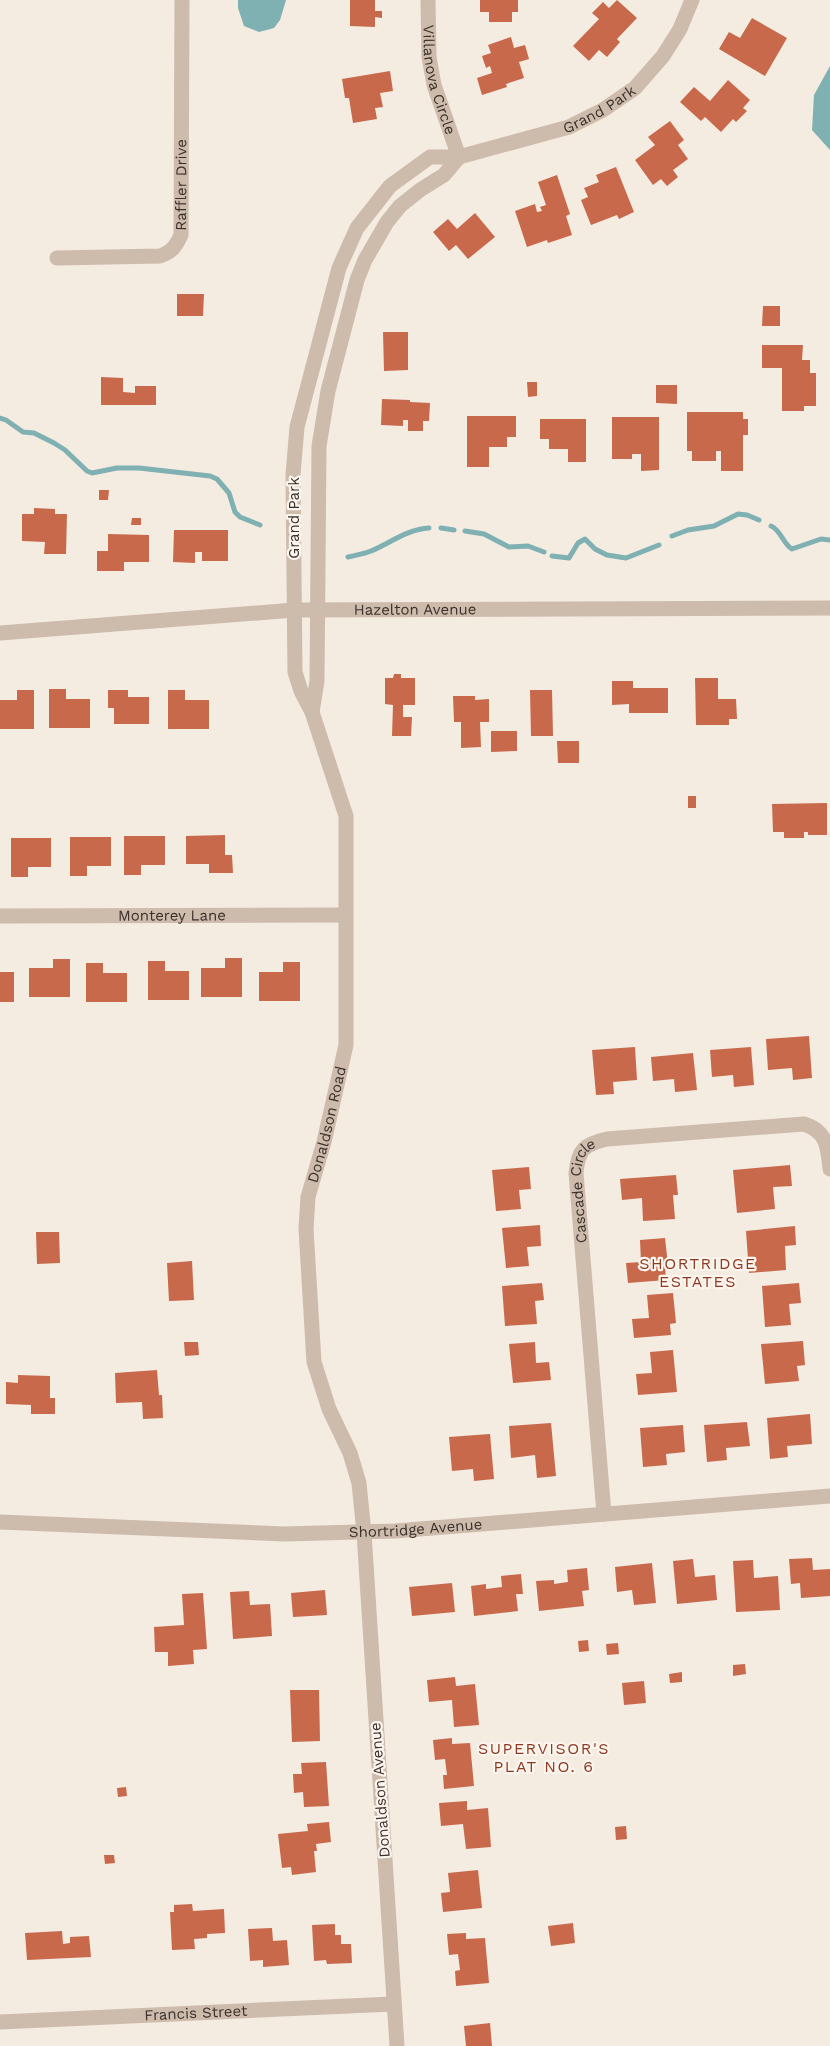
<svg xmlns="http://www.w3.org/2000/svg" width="830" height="2046" font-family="'Work Sans',sans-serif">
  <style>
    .water { fill: #7fb0b2 }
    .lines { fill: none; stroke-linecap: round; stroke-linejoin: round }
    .stream { stroke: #7fb0b2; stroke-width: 5 }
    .building { fill: #c8694b }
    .minor { stroke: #cdbbac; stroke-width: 15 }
    .labels { text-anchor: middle; stroke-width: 4.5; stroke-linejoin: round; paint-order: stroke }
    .street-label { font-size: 15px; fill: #3b302b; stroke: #fbf5ee }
    .neighbourhood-label { font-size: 16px; letter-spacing: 1.5px; fill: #8c3b22; stroke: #fbf5ee }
  </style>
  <rect width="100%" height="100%" fill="#f4ebe1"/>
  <path class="water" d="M238,0H286L280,20L274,28L259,32L244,26L238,8Z
    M830,66V150L812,130L814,95Z"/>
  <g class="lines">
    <path class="stream" d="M0,418L6,420L23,432L34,433L54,443L65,450L87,471L92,473L117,468H139L210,476L217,479L229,493L235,512L240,517L260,525
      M771,526C781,530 783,544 792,549L821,539L830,540
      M441,528L454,530
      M465,531L484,534L509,547L528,546L544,552
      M672,536L688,530L714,526L738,514L747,515L759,520
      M552,556L569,558L578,543L585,539L595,549L607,555L626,558L659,545
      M348,557C356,555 364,554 371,551C390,543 408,529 429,528"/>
  </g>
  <path class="building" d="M350,0H375V11H382V18L375,17V27L350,26Z
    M480,0H518V12H512V22H489V12H480Z
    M617,0L637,18L617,39L620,42L607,57L599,50L589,61L573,46L599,19L592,13L603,2L609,8Z
    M752,18L787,38L765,76L719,49L729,32L740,38Z
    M511,37L514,48L525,45L529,59L519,62L524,78L506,84L507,87L482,95L477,78L492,73L490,66L486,68L482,56L491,53L488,45Z
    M390,71L393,91L380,93L383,107L375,108L377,119L353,123L349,98H345L342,79Z
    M728,80L750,100L743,108L747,111L736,122L733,119L721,132L705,117L701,121L680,102L694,87L710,101Z
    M670,121L684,140L678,145L688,159L673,170L678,177L667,186L661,179L653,185L635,160L655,145L648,137Z
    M616,167L634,212L619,219L617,215L591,225L581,200L588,197L584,188L599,182L596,175Z
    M557,175L570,214L566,216L572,235L548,243L547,240L527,247L515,211L535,204L537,212L542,211L540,207L546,205L538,182Z
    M475,213L495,237L468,259L456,245L449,251L433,232L448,219L457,229Z
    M177,294H204L203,316H177Z
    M763,306H780V326H762Z
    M383,332H408V370L384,371Z
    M762,345H803L802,360H810V373H816V406H804V411H782V368H762Z
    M101,377L123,378V392L135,393V386H156V405H101Z
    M527,382H537V396L528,397Z
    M656,385H677V404L656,403Z
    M382,399L410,400V402L430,403L429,421H423V431H408V420H403V426L381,425Z
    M687,412H743V419H748V435H743V471H721V451H716V461H692V451H687Z
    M467,416H516V437H507V447H489V467H467Z
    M612,417H659V470L641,471V454H632V459H612Z
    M540,419H586V462H568V449H549V439H540Z
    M99,490H109L108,500H99Z
    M34,508L55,509V514H67L66,554H44L45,542L22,541V514H34Z
    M132,518H141V525H131Z
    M174,530H228V561H202V552H195V563L173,562Z
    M108,534L149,535V562H124V571H97V551H108Z
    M394,674H401V678H415V705H403V717H412L411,736H392L393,705L385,704V678H393Z
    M695,678H718V699H736L737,719H729V725H696Z
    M612,681H633V688H668V713H629V704L612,705Z
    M49,689H66V699H90V728H49Z
    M17,690H34V729H0V700H17Z
    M108,690H128V697H149V724H114V708H108Z
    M168,690H185V700H209V729H168Z
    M530,690H552L553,736H531Z
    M453,696H475V700L489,699V722H480L481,747L461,748V722H454Z
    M491,731H517V751L491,752Z
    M557,741H579V763H558Z
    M688,796H696V808H688Z
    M827,803V835H808V832H804V838H784V832H773L772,804Z
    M225,835V855H232L233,873H209V864H186V836Z
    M124,836H165V865H141V875H124Z
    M70,837H111V866H87V876H70Z
    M11,838H51V867H28V877H11Z
    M225,958H242V997H201V968H225Z
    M53,959H70V997H29V968H53Z
    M148,961H165V971H189V1000H148Z
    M283,962H300V1001H259V972H283Z
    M86,963H103V973H127V1002H86Z
    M0,972H14V1002H0Z
    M809,1036L812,1078L793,1080L792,1068L768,1070L766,1039Z
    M635,1047L637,1080L613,1082L614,1094L596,1095L592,1050Z
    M751,1047L754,1085L734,1087L733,1075L712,1077L710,1050Z
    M693,1053L697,1090L675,1092L674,1079L653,1081L651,1057Z
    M790,1165L792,1186L773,1187L775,1209L737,1213L733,1170Z
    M529,1167L531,1189L519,1190L521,1209L496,1211L492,1170Z
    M676,1175L678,1195H673L675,1219L643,1221L642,1198L622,1200L620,1179Z
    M540,1225L541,1246L527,1247L529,1266L506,1268L502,1228Z
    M795,1226L796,1245L785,1246L786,1270L749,1273L746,1231Z
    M36,1232H59L60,1263L37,1264Z
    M665,1238L668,1265H665L666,1280L628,1283L626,1263L641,1262L640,1240Z
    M192,1261L194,1300L169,1301L167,1263Z
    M542,1283L544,1300L535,1301L537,1324L505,1326L502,1286Z
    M799,1283L801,1303L789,1304L791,1325L765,1327L762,1286Z
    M673,1293L676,1323L670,1324L671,1335L634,1338L632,1319L649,1318L647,1295Z
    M803,1341L805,1365L797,1366L799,1381L765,1384L761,1344Z
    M184,1342H198L199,1355L185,1356Z
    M535,1342L536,1363L549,1362L551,1380L513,1383L509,1344Z
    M673,1350L677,1392L638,1395L636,1374L652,1373L650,1352Z
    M157,1370L159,1395H162L163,1418L143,1419L142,1402L116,1403L115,1373Z
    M18,1375L50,1376V1398H55V1414H31V1405L6,1404V1382L18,1383Z
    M810,1414L812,1444L787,1446L788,1457L770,1459L767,1418Z
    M747,1422L750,1446L726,1448L727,1460L707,1462L704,1425Z
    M551,1423L556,1476L537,1478L535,1455L511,1458L509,1426Z
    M683,1425L685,1452L666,1454L667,1465L643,1467L640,1428Z
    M490,1434L494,1479L474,1481L473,1469L452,1471L449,1437Z
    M812,1558L813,1570L830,1569V1596L801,1598L800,1583L791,1584L789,1559Z
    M693,1559L695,1577L715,1575L717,1600L677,1604L673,1561Z
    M753,1560L754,1578L778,1576L780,1610L736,1612L733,1561Z
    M652,1563L656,1603L634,1605L632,1590L617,1592L615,1567Z
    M587,1568L589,1590L582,1591L584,1606L539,1611L536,1581L554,1580V1584L568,1582L567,1570Z
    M521,1574L523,1594H516L518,1611L474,1616L471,1586L486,1584V1589L502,1587L501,1576Z
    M452,1583L455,1612L412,1616L409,1587Z
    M325,1590L327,1615L293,1617L291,1593Z
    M249,1591L250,1605L270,1604L272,1636L233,1639L230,1592Z
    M203,1593L207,1649L193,1650L194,1664L168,1666V1652H155L154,1627L184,1625L182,1594Z
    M588,1640L589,1651L579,1652L578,1641Z
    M618,1643L619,1654L607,1655L606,1644Z
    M745,1664L746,1674L733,1676V1665Z
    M682,1672V1682L670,1683L669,1674Z
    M455,1677L456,1686L475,1684L479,1725L454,1727L452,1700L429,1702L427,1680Z
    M644,1681L646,1703L624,1705L622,1683Z
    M290,1690H319L320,1741L292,1742Z
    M452,1738V1744L470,1743L474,1786L444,1789L443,1775H447L445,1759L435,1760L433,1740Z
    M326,1762L329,1806L304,1807L303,1792L294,1793L293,1774H302L301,1763Z
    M126,1787L127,1796L118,1797L117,1788Z
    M467,1801V1810L488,1808L491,1847L466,1849L463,1824L441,1826L439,1803Z
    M329,1822L331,1842L316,1844L317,1851H314L316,1872L292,1875L291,1867L282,1868L278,1834L308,1831L307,1824Z
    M626,1826L627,1839L616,1840L615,1827Z
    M104,1855H114L115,1863L105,1864Z
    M478,1870L482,1908L443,1912L441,1893L450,1892L448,1873Z
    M192,1904L193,1911L224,1909L225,1933L207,1934V1938L194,1939L195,1949L172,1950L170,1912H174V1905Z
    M573,1923L575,1943L551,1946L548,1926Z
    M335,1924V1935H341V1944H351L352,1963L327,1964L326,1960L314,1961L312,1925Z
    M272,1928L273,1941L287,1940L289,1965L263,1967V1960L250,1961L248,1929Z
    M62,1931L63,1944L70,1943V1937L89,1936L91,1957L27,1960L25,1933Z
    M466,1933V1939L485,1938L489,1983L456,1986L455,1971L460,1970L458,1954L449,1955L447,1934Z
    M490,2023L492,2046H466L464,2026Z"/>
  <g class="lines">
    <g class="minor">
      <path id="s1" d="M428,0L429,57L434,85L459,157"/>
      <path id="s2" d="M57,258L160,256C172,252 176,246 181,235L182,0"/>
      <path id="s3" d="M0,633L295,610L830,608"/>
      <path d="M312,712L317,681L319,446L328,391L357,280L365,260L387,222L400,206L420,190L444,175L459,157"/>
      <path id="s4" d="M0,916L345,915"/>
      <path id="s5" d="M604,1514L576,1173C578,1149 585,1144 607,1139L804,1124C827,1131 828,1148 830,1169"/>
      <path id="s6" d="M0,1522L284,1534L395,1531L830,1496"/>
      <path id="s7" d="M0,2022L393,2004"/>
      <path id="s8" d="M397,2046L364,1533L359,1483L350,1453L329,1409L314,1362L306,1229L308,1197L324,1142L346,1045V816L312,712L301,691L295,672L293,475L297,427L339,268L357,228L390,186L430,157H459L569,127L603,110L635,88L663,56L680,29L692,0"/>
    </g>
  </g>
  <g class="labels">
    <g class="street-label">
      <text dy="5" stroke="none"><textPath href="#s1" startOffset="81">Villanova Circle</textPath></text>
      <text dy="5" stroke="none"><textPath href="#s8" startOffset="2132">Grand Park</textPath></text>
      <text dy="5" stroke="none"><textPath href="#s2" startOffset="184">Raffler Drive</textPath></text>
      <text transform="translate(294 518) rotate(-90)" y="5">Grand Park</text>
      <text dy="5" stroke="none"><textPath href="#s3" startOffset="416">Hazelton Avenue</textPath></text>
      <text dy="5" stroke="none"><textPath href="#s4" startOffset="172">Monterey Lane</textPath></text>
      <text dy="5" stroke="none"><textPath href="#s8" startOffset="934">Donaldson Road</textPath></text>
      <text dy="5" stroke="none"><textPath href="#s5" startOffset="326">Cascade Circle</textPath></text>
      <text dy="5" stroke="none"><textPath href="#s6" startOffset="416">Shortridge Avenue</textPath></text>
      <text transform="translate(380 1790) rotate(-94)" y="5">Donaldson Avenue</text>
      <text dy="5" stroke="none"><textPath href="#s7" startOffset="196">Francis Street</textPath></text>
    </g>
    <g class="neighbourhood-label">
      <text x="698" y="1269">SHORTRIDGE<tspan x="698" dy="18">ESTATES</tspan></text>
      <text x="544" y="1754">SUPERVISOR'S<tspan x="544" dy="18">PLAT NO. 6</tspan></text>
    </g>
  </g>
</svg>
